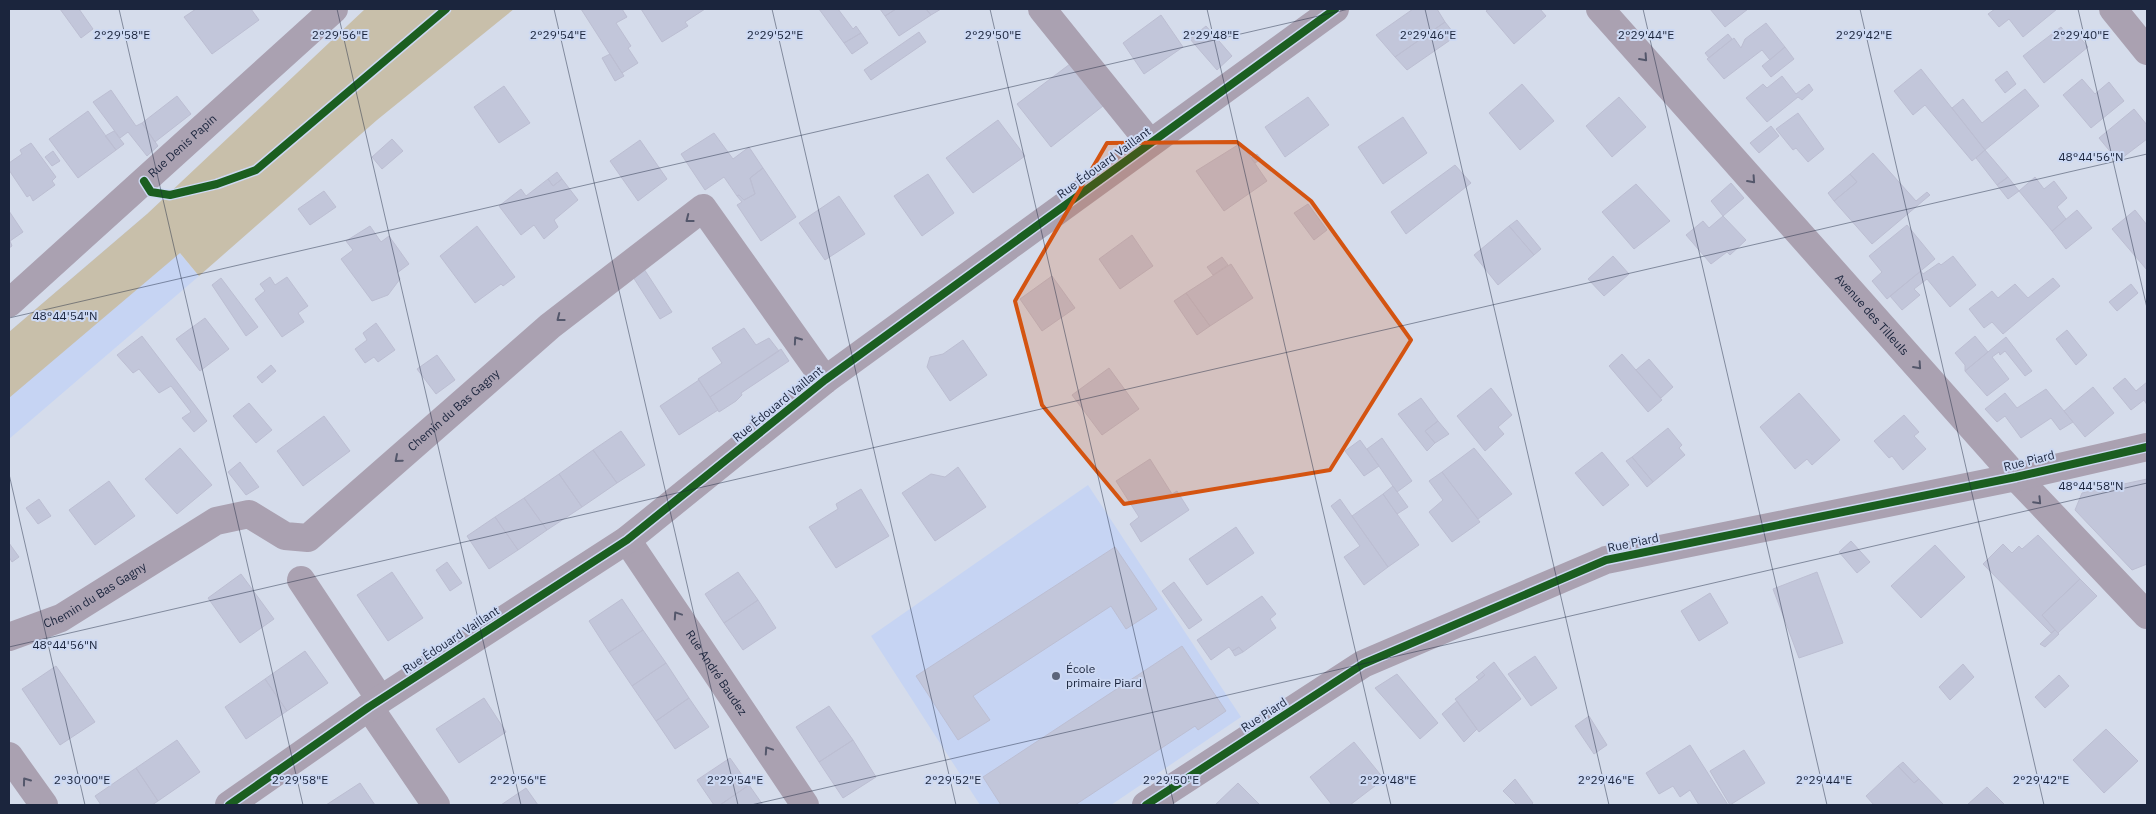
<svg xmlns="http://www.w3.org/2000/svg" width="2156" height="814" font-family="'IBM Plex Sans',sans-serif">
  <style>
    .built { fill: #c6d4f3 }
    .green { fill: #c8bfaa }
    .building { fill: #c2c6da; stroke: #bcbed2 }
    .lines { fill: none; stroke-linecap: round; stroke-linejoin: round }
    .minor { stroke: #aaa1b1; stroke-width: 28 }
    .cycleway-casing { stroke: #cdd9f3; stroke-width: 11 }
    .cycleway { stroke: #1b5e20; stroke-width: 8 }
    .oneway { stroke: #54576b }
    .marked { fill: #d45411; fill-opacity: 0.2; stroke: #d45411; stroke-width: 4; stroke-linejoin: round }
    .ticks { fill: none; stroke: #1b253d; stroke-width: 1; stroke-opacity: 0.45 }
    .poi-dot { fill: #5c657a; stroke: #cdd9f3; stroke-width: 2 }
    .labels { text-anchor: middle; stroke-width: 4; stroke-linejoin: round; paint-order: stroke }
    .street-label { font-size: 12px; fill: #1b253d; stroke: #cdd9f3 }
    .poi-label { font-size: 12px; fill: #1b253d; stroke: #cdd9f3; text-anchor: start }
    .ticks-label { font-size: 12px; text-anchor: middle; fill: #1b253d; stroke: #cdd9f3; stroke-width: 4; stroke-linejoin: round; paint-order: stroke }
  </style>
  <rect width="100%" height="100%" fill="#d5dceb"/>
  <path class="built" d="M147,214L199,276L9,439V332Z
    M1088,485L1241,717L1111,805H980L871,636Z"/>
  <path class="green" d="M365,9H514L377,120L199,276L180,253L9,398V332L147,214Z"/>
  <path class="building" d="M60,9H79L93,29L81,38Z
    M196,9H251L259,20L212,54L184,17Z
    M581,9H622L627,17L616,23L631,46L628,48L638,63L622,73Z
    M641,9H705L685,22L688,26L662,42Z
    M819,9H838L853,29L856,26L861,33L844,43Z
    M880,9H896L885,16Z
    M896,9H926L931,15L899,36L885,16Z
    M926,9H941L931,15Z
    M1413,9H1437L1445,22L1395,57L1376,35Z
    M1489,9H1540L1546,16L1514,44L1486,11Z
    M1710,9H1748L1725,27Z
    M1995,9H2057L2023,37L2009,19L1999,27L1988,14Z
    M1161,15L1183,47L1144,74L1123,43Z
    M1445,22L1456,36L1407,70L1395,57Z
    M1766,23L1785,47L1770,60L1762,50L1724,79L1707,59L1734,38L1741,48L1745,39Z
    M1206,26L1232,56L1217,70L1190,39Z
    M2061,27L2070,39L2077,34L2088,47L2044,83L2023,56Z
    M919,32L926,42L871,80L864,70Z
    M861,33L868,43L852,54L844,43Z
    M1728,34L1732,39L1709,58L1705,53Z
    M1785,47L1794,59L1771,77L1762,66Z
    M610,54L624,76L615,81L602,58Z
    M1070,64L1103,106L1051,147L1017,104Z
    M1921,69L1985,150L1972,161L1925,105L1913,115L1894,91Z
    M2007,71L2016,84L2005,93L1995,80Z
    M1782,76L1796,94L1809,84L1813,90L1802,100L1798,97L1767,122L1746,98L1763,84L1767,88Z
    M2082,79L2095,94L2109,82L2124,101L2091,128L2063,95Z
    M1522,84L1554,121L1520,150L1489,113Z
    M504,86L530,123L499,143L474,107Z
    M2025,89L2039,106L1985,150L1952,108L1963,99L1982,123Z
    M111,90L136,126L142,123L158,146L147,156L128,132L120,138L93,102Z
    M177,96L191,114L155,142L142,123Z
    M1308,97L1329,125L1285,157L1265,127Z
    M1619,97L1646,127L1612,157L1586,126Z
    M2134,109L2147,125V139L2118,161L2099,138Z
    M88,111L116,150L78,178L49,139Z
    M1798,113L1824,149L1808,162L1796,148L1793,150L1776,129Z
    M1403,117L1427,153L1383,184L1358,147Z
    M998,120L1025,156L973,193L946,158Z
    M1771,126L1779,136L1759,153L1750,143Z
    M114,131L124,144L116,150L105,136Z
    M714,133L733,159L749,147L763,168L750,178L755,194L744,200L739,195L737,196L724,177L705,190L681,154Z
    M392,139L403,151L382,169L372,157Z
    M640,140L667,179L638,201L610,161Z
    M31,143L56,177L52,181L55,185L33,201L30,195L27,197L9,170V163L22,154L20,150Z
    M1241,143L1267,181L1224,211L1196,171Z
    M1985,150L2008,177L1997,185L1976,158Z
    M53,151L60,161L52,166L45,157Z
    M1873,153L1916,201L1927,192L1930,195L1872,244L1834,201L1857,182L1850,174Z
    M1257,154L1261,159L1255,163L1251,158Z
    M1455,165L1471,183L1406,234L1391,212Z
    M763,168L796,217L761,241L737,205L742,202L737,196L739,195L744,200L755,194L750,178Z
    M557,172L562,179L553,186L548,179Z
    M928,174L954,213L922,236L894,196Z
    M1850,174L1857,182L1834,201L1828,193Z
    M2008,177L2019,191L2008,199L1997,185Z
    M2035,177L2044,189L2054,181L2067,198L2057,207L2066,219L2052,231L2019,191Z
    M548,179L553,186L562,179L578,200L554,220L558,227L544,239L534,225L521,235L499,206L521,189L526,196Z
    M1731,183L1744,198L1723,216L1711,201Z
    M1636,184L1670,221L1634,249L1602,212Z
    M324,191L336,207L310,225L298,209Z
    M839,196L865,234L825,260L799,223Z
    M1308,204L1327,230L1314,240L1294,213Z
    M2077,210L2092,228L2066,249L2052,231Z
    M2135,210L2147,225V270L2112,229Z
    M9,211L23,232L10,241L12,246L9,248Z
    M1723,216L1746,240L1730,255L1727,252L1711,264L1686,235L1703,221L1709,228Z
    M1517,220L1541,249L1534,255L1509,226Z
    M1907,225L1935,259L1887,299L1872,281L1882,272L1869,256Z
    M370,226L381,242L389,236L409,264L397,273L400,279L388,295L372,301L341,259L353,250L346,241Z
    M477,226L515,277L503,286L501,284L475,303L440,256Z
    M1509,226L1534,255L1498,285L1474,255Z
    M1132,235L1153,266L1120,289L1099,259Z
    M1613,256L1629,274L1604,296L1588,279Z
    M1953,256L1976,285L1950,307L1927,279L1914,289L1920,295L1902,310L1890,296L1921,271L1923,274L1939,263L1941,265Z
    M1222,257L1228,265L1213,275L1207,267Z
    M1231,264L1253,298L1210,326L1186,293Z
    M644,269L672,312L660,319L633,277Z
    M1052,276L1075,308L1042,331L1020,299Z
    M270,277L275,285L287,277L308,306L298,313L304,322L282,337L255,299L265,291L260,284Z
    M221,278L258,327L246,336L212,285Z
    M2053,278L2060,286L2003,334L1992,322L1984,328L1969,309L1992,291L1998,298L2015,284L2028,298Z
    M2131,284L2138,293L2117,311L2109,302Z
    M1186,293L1210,326L1197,335L1174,301Z
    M205,318L229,349L200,371L176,339Z
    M376,323L395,350L378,362L374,357L365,363L355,349L367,340L363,333Z
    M744,328L756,345L769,338L779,351L710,397L698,379L722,363L712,348Z
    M2067,330L2087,355L2076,365L2056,339Z
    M142,336L207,421L194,432L182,418L191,412L171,386L159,393L139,369L133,373L117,355Z
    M1975,336L1988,352L1965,371V365L1955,353Z
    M2006,337L2032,371L2025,376L2005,351L2000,355L1999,352L1992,357L2009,379L1987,396L1965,371Z
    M963,340L987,375L950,401L927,367L930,357L943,354Z
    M781,349L789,361L741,393L742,395L736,401L719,412L710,397Z
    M1622,354L1662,400L1648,412L1609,366Z
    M437,355L455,380L436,394L417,369Z
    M1649,359L1673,387L1661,398L1636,370Z
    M271,365L276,371L262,383L257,377Z
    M1109,368L1139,409L1102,435L1072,395Z
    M2125,378L2136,391L2147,382V405L2144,400L2131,410L2113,388Z
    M699,380L718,410L679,435L660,406Z
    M2093,387L2114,413L2085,437L2064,411Z
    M1491,388L1512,415L1498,427L1504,434L1485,451L1457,416Z
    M2046,389L2073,422L2060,430L2051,418L2021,438L2005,416L1997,422L1985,409L2005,393L2017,408Z
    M1799,393L1840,440L1812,465L1807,459L1795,469L1760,427Z
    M1421,398L1438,421L1425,431L1435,443L1427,451L1398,414Z
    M249,403L272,430L256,443L233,416Z
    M1904,415L1919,432L1914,436L1926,449L1903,470L1892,456L1889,458L1874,441Z
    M324,416L350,451L303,486L277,451Z
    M1438,421L1449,434L1435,443L1425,431Z
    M1668,428L1682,445L1679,448L1685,455L1653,482L1632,457Z
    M621,431L645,465L617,483L593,450Z
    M1382,438L1412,481L1397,492L1367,449Z
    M1360,440L1379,466L1364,476L1345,451Z
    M180,448L212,485L177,514L145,479Z
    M1474,448L1512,494L1478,519L1442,472Z
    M593,450L617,483L582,507L559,474Z
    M1602,452L1629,485L1603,506L1575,473Z
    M1632,457L1653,482L1647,487L1626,461Z
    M1150,459L1172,494L1177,491L1189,510L1141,542L1130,524L1139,517L1116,481Z
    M240,462L259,487L246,495L228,472Z
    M958,467L986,507L935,541L902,493L931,474L945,477Z
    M1442,472L1480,522L1452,542L1429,512L1443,500L1429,481Z
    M559,474L582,507L547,530L524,498Z
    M2147,479V564L2132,570L2075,510L2082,493Z
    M109,481L135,516L95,545L69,510Z
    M1393,486L1408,507L1397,514L1383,494Z
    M861,489L889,536L836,568L809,527L838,509L836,504Z
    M1383,494L1419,545L1388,567L1352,516Z
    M524,498L547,530L518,550L495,517Z
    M39,499L51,516L38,524L26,508Z
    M1340,499L1388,567L1364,585L1344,557L1360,546L1331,506Z
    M495,517L518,550L489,569L467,536Z
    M1236,527L1254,553L1207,585L1189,559Z
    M2038,535L2080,579L2042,615L2055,630L2051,633L1983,564L2003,544L2012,553L2019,546L2022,549Z
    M1851,541L1870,562L1857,573L1839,552Z
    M9,543L19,557L12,562L9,557Z
    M1935,545L1965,577L1921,618L1891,586Z
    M1115,547L1157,609L1126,629L1111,606L973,696L990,720L958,740L916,676Z
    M447,562L462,583L450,591L436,570Z
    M392,572L423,618L388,641L357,595Z
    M738,572L758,600L724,623L705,594Z
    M1817,572L1843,643L1799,658L1773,589Z
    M241,574L274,619L240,643L208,598Z
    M2080,579L2097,596L2058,633L2042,615Z
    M1174,582L1202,620L1189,629L1162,591Z
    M1710,593L1728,623L1699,641L1681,611Z
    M1262,596L1276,614L1270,619L1276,628L1243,652L1239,647L1232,651L1229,647L1211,660L1197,640Z
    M622,599L643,630L609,652L589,621Z
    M758,600L776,628L743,650L724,623Z
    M643,630L666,663L632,686L609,652Z
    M2055,630L2059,634L2045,647L2040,644Z
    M1182,646L1226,711L1198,730L1195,726L1075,805H1001L983,777Z
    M1239,647L1243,652L1235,656L1232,651Z
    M305,651L328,683L287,711L265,679Z
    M1535,656L1557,688L1531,706L1508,674Z
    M1494,662L1521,699L1479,732L1455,699L1485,675L1482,672Z
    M666,663L689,698L656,721L632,686Z
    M1963,664L1974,677L1950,700L1939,687Z
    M56,666L95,722L60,745L22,689Z
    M1482,672L1485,675L1479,680L1476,677Z
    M1397,674L1438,723L1420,739L1375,688Z
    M2059,675L2069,686L2045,708L2035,697Z
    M265,679L287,711L246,739L225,707Z
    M484,698L506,732L459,763L436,729Z
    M689,698L709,727L675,749L656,721Z
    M1457,701L1477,729L1464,742L1442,714Z
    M829,706L853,740L819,762L796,727Z
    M1589,716L1607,745L1594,754L1575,726Z
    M2106,729L2138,761L2104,793L2073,760Z
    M177,740L200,772L158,801L136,768Z
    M853,740L876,777L843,798L819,762Z
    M1354,742L1384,779L1350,805H1332L1310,777Z
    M1690,745L1728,805H1699L1690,790L1680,797L1673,786L1659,794L1646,773Z
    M1744,750L1765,783L1730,805L1710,771Z
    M730,758L749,785L720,805H714L697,780Z
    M1903,762L1919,779L1914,783L1898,766Z
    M1898,766L1914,783L1919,779L1944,805H1874L1866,796Z
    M136,768L158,801L152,805H101L95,796Z
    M1515,779L1533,803L1531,805H1517L1503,791Z
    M360,783L375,805H326Z
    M1238,783L1260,805H1215Z
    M749,785L763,805H720Z
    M1987,787L2005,805H1967Z
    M526,788L538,805H501Z"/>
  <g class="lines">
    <g class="minor">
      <path d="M1042,9L1150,143"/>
      <path id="s1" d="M1600,9L2016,477L2147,615"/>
      <path d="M2113,9L2147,51"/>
      <path id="s2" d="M9,303L334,9"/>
      <path id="s3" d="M627,540L805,805"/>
      <path d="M301,580L380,699"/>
      <path id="s4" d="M9,637L61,618L216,521L249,514L285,536L308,538L550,326L703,208L825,380"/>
      <path d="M369,707L436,805"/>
      <path d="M9,756L44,805"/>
      <path d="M229,805L369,707L627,540L825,380L1335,9"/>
      <path d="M1146,805L1363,664L1606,560L2016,477L2147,447"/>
    </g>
    <g class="cycleway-casing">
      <path id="cycleway" d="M144,181L151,192L170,195L217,184L256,170L446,9
        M229,805L369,707L627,540L825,380L1335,9
        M1146,805L1363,664L1606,560L2016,477L2147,447"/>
    </g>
    <use href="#cycleway" class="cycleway"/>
  </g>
  <defs><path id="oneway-chevron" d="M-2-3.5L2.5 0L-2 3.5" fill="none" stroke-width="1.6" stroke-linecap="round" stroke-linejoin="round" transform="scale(1.25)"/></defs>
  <g class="oneway">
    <use href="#oneway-chevron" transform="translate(1644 58) rotate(48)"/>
    <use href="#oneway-chevron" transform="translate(1752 180) rotate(48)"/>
    <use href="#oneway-chevron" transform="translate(689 219) rotate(142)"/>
    <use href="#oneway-chevron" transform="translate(560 318) rotate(142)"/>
    <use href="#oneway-chevron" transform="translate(797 340) rotate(-125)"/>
    <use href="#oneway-chevron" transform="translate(1918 366) rotate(48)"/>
    <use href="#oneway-chevron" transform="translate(398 459) rotate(139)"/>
    <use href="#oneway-chevron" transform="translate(2038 501) rotate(46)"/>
    <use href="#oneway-chevron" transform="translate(677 615) rotate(-124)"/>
    <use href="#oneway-chevron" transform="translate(768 750) rotate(-124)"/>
    <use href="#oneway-chevron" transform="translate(26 781) rotate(-126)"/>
  </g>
  <path class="marked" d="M1237,142L1311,201L1411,340L1330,470L1124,504L1042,405L1015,301L1107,143Z"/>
  <path class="ticks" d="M119,9L303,805M337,9L521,805M554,9L738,805M772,9L956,805M990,9L1174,805M1207,9L1391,805M1425,9L1609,805M1643,9L1827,805M1860,9L2044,805M2078,9L2147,308M9,318L1349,9M9,474L85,805M9,647L2147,154M751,805L2147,483"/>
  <circle class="poi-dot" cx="1056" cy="676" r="5"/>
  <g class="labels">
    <g class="street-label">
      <text dy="4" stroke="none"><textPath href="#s2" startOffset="234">Rue Denis Papin</textPath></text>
      <text transform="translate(1104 163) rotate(-36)" y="4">Rue Édouard Vaillant</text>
      <text dy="4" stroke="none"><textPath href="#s1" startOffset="409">Avenue des Tilleuls</textPath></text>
      <text transform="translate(778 404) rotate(-39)" y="4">Rue Édouard Vaillant</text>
      <text dy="4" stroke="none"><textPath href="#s4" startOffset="531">Chemin du Bas Gagny</textPath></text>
      <text transform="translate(2029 461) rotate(-14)" y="4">Rue Piard</text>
      <text transform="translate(1633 543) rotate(-12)" y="4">Rue Piard</text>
      <text dy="4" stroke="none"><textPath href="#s4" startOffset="96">Chemin du Bas Gagny</textPath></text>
      <text transform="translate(451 640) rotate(-33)" y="4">Rue Édouard Vaillant</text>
      <text dy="4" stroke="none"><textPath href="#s3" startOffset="160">Rue André Baudez</textPath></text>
      <text transform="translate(1264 715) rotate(-33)" y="4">Rue Piard</text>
    </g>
    <g class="poi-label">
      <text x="1066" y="673">École<tspan x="1066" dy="14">primaire Piard</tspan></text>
    </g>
  </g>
  <g class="ticks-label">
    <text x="122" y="39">2°29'58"E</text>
    <text x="340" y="39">2°29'56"E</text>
    <text x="558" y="39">2°29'54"E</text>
    <text x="775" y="39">2°29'52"E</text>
    <text x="993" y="39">2°29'50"E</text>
    <text x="1211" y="39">2°29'48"E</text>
    <text x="1428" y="39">2°29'46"E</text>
    <text x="1646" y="39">2°29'44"E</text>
    <text x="1864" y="39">2°29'42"E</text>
    <text x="2081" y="39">2°29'40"E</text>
    <text x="2091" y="161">48°44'56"N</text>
    <text x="65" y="320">48°44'54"N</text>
    <text x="2091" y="490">48°44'58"N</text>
    <text x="65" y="649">48°44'56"N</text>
    <text x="82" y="784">2°30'00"E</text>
    <text x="300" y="784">2°29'58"E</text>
    <text x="518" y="784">2°29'56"E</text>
    <text x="735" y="784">2°29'54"E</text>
    <text x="953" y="784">2°29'52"E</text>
    <text x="1171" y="784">2°29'50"E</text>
    <text x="1388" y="784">2°29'48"E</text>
    <text x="1606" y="784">2°29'46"E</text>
    <text x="1824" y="784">2°29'44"E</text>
    <text x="2041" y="784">2°29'42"E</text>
  </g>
  <rect width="2156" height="814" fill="none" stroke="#1b253d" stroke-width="20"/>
</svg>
